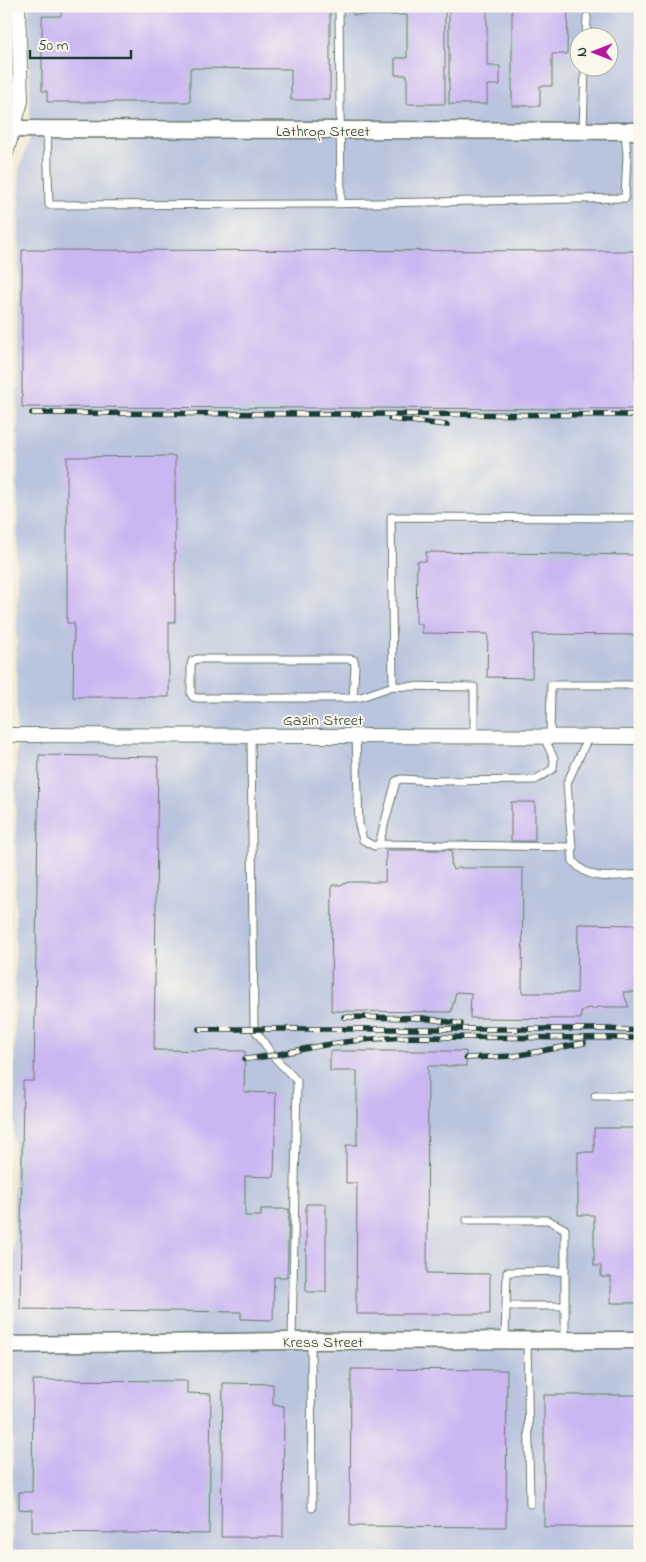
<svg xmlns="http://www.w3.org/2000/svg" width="646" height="1562" font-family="'Indie Flower',sans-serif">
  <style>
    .industrial { fill: #b9c5de; fill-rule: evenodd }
    .building { fill: #cab7f2 }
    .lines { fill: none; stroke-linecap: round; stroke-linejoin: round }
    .service-casing { stroke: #697a6b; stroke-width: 9 }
    .minor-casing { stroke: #697a6b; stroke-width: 16 }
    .tertiary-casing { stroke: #697a6b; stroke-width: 19 }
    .service { stroke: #fff; stroke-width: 7 }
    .minor { stroke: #fff; stroke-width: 14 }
    .tertiary { stroke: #fff; stroke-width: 16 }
    .rail-casing { stroke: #1f3d34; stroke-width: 5.5 }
    .rail { stroke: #fbf7ec; stroke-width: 4; stroke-dasharray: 11; stroke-linecap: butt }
    .labels { text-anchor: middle; stroke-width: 4; stroke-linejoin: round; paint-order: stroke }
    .street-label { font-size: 16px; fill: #1f3d34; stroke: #fbf7ec }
  </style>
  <rect width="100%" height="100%" fill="#fbf7ec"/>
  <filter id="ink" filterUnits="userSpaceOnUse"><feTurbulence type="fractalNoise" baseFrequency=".02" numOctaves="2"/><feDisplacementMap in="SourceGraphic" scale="10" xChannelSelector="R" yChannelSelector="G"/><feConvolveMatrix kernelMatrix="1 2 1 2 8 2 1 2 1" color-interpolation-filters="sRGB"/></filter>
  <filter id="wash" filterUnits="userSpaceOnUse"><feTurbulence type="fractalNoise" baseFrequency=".0096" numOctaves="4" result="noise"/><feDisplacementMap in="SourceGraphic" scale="20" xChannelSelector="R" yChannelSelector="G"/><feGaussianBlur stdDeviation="1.12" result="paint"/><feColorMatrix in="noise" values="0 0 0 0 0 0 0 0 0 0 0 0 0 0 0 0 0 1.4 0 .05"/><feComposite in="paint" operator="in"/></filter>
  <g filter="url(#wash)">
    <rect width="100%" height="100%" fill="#f3ead2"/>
    <path class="industrial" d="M29,6H640V1556H12L19,170L30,136ZM578,38H608V68H578Z"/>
    <g id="blocks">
      <path class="building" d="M61,6H330V100H291V69L190,68V102H47V91H42V16H61Z
        M353,6H445V104H407V75H395V58H407V15H353Z
        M449,6H487V66H500V85H487V104H449Z
        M512,6H568L567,54H552V86H540V106H512Z
        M636,6H640V85H636Z
        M22,250L635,251V409L22,407Z
        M175,456V622H169V697H73L74,623H67V457Z
        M426,552L640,555V635L533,634L532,678L487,677L488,634L422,633V624H416L417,561H426Z
        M39,755L158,757L154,1050L245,1051L244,1092L276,1093L274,1177L245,1176V1216H261V1209H289L287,1277H274L273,1320L241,1319V1312L20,1309L23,1081H34Z
        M511,802H535V841H511Z
        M386,850H452L451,865L453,870L459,868H523L522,993H577L578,924L640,925V992H623L629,1007H599L593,1009L588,1008L581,1011V1019L470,1018L471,993L456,992L451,1012L331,1011L332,885H341L349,882H385Z
        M330,1051H466V1066H428L427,1273L490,1274V1314H356L357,1183H346V1145H357V1071H330Z
        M594,1128H640V1303H611V1277H601V1266H594V1215H578V1152H594Z
        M306,1204H326V1292H306Z
        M351,1369L507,1370L506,1527L350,1526Z
        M33,1380L187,1381V1393L211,1394L209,1534L32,1532V1510L19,1509V1492H32Z
        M223,1383L273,1384V1405L284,1406L283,1537H221Z
        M544,1395H640V1527H544Z"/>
    </g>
  </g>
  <g filter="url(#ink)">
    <use href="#blocks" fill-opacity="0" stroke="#697a6b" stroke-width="1"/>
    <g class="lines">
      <g class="service-casing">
        <path id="service" d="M339,6L341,203
          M586,38L587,17
          M47,129L49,205L325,204L625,198L627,155L625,131
          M583,130L585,68
          M353,698L355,666L354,660L349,659H197L192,661L191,666V694L193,697L196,698H353L361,697L393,686
          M251,736L254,1028L273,1056L297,1081L292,1341
          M356,736L359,825L363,840L374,846L379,844L396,781L401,779L436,781L535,780L553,769L554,759L544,737
          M474,737V687L393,686L391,517L640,518
          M550,737L551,685H640
          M588,738L567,783L573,861C590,883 616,876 640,874
          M379,844L573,847
          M595,1096H640
          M467,1220H548L565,1229V1340
          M507,1306H565
          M505,1340L507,1272L565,1271
          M527,1340L530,1504
          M311,1341L312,1508"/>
      </g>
      <g class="minor-casing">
        <path id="minor" d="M6,153L21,101L18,6
          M6,735L640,737"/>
      </g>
      <g class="tertiary-casing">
        <path id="tertiary" d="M6,129L640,131
          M6,1345L292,1341L640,1340"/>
      </g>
      <use href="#service" class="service"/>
      <use href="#minor" class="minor"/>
      <use href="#tertiary" class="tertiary"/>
      <g class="rail-casing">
        <path id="rail" d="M32,413L640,415
          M390,419L447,425
          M344,1017L423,1018L461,1024
          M199,1029H607L640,1031
          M466,1058L514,1056L584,1043
          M245,1059C274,1057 302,1048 332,1044C358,1039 385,1038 412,1037L640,1038"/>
      </g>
      <use href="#rail" class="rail"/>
    </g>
  </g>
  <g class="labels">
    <g class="street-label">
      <text x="323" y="136">Lathrop Street</text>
      <text x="323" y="725">Gazin Street</text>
      <text x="323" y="1347">Kress Street</text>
    </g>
  </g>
  <rect width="646" height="1562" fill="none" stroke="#fbf7ec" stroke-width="25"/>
  <g transform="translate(594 52) rotate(270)"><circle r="24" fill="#fbf7ec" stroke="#a3ada2"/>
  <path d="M0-4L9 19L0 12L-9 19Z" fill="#b5179e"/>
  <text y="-8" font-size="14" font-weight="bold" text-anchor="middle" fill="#1f3d34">N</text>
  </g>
  <path d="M30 50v8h101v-8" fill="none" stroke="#1f3d34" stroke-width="2.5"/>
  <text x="38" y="50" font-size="15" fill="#1f3d34" stroke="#fbf7ec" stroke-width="4" paint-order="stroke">50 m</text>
</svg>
